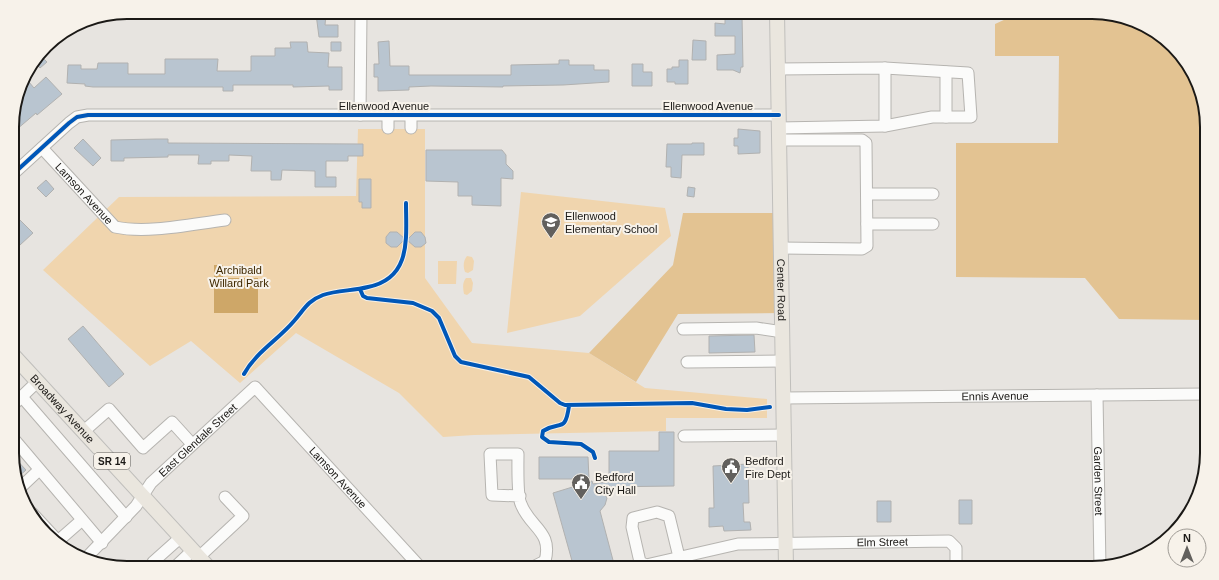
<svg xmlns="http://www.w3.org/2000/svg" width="1219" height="580" font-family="Arial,sans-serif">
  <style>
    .green { fill: #f0d5ae }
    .forest { fill: #e3c392 }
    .water { fill: #cea768 }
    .building { fill: #b9c5d0; stroke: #b1b1b0 }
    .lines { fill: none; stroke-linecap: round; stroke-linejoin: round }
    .minor-casing { stroke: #b6b4b0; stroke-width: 13 }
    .major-casing { stroke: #c0bfbc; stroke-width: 16 }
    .minor { stroke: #fbfbfa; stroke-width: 11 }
    .major { stroke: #eae6de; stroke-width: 14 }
    .cycleway-casing { stroke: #f7f2ea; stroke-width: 6 }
    .cycleway { stroke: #0057b8; stroke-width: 4 }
    .labels { text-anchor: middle; stroke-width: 4; stroke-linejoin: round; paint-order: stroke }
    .shield { fill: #f7f2ea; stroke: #5d5a56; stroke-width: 1 }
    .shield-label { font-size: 10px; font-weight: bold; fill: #1b1916 }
    .street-label { font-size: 11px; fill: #1b1916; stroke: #f7f2ea }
    .poi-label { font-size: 11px; fill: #1b1916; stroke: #f7f2ea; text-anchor: start }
    .park-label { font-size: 11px; fill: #3e2801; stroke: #f7f2ea }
    .rim { fill: none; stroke: #1b1916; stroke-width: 2 }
  </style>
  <rect width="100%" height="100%" fill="#e7e4e0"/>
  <path class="green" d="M358,129H425V278L472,343L589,353L645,388L767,399V418H666V431L474,435L443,437L399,393L296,333L240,383L191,341L150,366L43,270L119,197L356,196Z
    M521,192L665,208L671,236L580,316L507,333Z
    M467,256L472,257L474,261L473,270L468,273L465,272C463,267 463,261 467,256Z
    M438,261H457L456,284H438Z
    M466,278H471L473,283L472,291L467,295L464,294C463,288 462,283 466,278Z"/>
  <path class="forest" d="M1021,12H1092L1142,24L1187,63L1206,113L1207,320L1119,319L1085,278L956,277V143H1058L1059,56H995V24Z
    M683,213H780L782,313L678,314L636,382L589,353L673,265Z"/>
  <path class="water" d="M214,265H223V278H258V313H214Z"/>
  <path class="building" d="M316,14H326L325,25H338V37H319Z
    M725,16H742L743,67H741L740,73L733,70H717V55L735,54V36H715V23L725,24Z
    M693,40L706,41V60H692Z
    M389,41L390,66H409V75H511V65L559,64V60H569V65H594V70H609V82L563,85L503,86V87L431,86L409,87V90L378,91V77H374V64H379L378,42Z
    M290,42H307L308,52L329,53L328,67H342V90H329V86L293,87V85H233V91H223V87H93L85,86V84L67,83L68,65H81V69H97L98,63H128V74H165V59H218L217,71H251V56H275V48H291Z
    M331,42H341V51H331Z
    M40,55L47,62L40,68L35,62Z
    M679,60H688V84H675V82H667V69H672V67H679Z
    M632,64H643V72H652V86H632Z
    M24,76L34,88L46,77L62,94L37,115L36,113L16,130L12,125V120Z
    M738,129L760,131V153L738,154V146H734V138H738Z
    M83,139L101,158L93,166L74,148Z
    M156,139H168V143L363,144V156H348V161H326V177H336V187H315V171L282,170L281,180H271V171H251L252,156L229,155V161H211V164H198L199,155H168V157L124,158V161H111V140Z
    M692,143H704V155H682L681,178L671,177V167H666L667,144H692Z
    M426,150H502L506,155V164L513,171V179L501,178V206L472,205V196H458V182L426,181Z
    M359,179H371V208H362V202H359Z
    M46,180L54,189L46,197L37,188Z
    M688,187L695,188L694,197L687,196Z
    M12,212L33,233L20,245L13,238Z
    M390,232H397L405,239L397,247H391L386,243V237Z
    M415,232H421L425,237L426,243L421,247H415L407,240Z
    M83,326L124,374L109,387L68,339Z
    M754,335L755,352L709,353V336Z
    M659,432H674V486L600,487L607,498L605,505L600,511L614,564L595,568H574L553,493L592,481L593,484L609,481V451H659Z
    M13,456L26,470L17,478L13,468Z
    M539,457H588L589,479H539Z
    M748,464L749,503H743L744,522H750L751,530L724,531L723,526L709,527V508H714L713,466Z
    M959,500H972V524H959Z
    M877,501H891V522H877Z"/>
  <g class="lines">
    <g class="minor-casing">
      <g id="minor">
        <path d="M885,68L968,73L971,117H932L885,126"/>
        <path d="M778,69L885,68V126L779,128"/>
        <path d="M360,115L361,12"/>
        <path d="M388,115V128"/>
        <path d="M411,116V128"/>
        <path d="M946,117V72"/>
        <path d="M779,140H862L866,143L867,246L862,249L781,248"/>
        <path id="s1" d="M42,148L115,227C148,234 192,224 225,220"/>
        <path d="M12,175L69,123L77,117L88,115H779"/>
        <path d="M867,194H933"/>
        <path d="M867,224H933"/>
        <path d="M683,329L756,328L783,332"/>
        <path d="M687,362L783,361"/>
        <path id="s2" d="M1097,395L1100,567"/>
        <path d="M22,397L126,517"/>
        <path id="s3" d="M784,398L1207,394"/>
        <path d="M13,405L37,382"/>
        <path d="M84,431L109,409L143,448L172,422L192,444"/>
        <path d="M684,436L785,435"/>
        <path d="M13,438L102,543"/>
        <path d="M21,487L39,470"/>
        <path d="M520,496L492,495L490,454H518C518,465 517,496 521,504C530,528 553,531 545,561"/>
        <path d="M32,513L58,541"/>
        <path d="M58,541L82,520"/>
        <path d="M199,557L243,516L225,497"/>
        <path id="s4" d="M679,557L669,516L657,512L633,518L632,527L640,562L646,565L738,544L949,541L956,548V568"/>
        <path id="s5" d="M86,558L136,506L151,483L255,387L421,568"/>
        <path d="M154,568L153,562L181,537"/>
        <path d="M174,568L193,550"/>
        <path d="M531,568L545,561"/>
      </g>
    </g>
    <g class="major-casing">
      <g id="major">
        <path id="s6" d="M777,12L786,568"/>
        <path id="s7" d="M13,355L209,568"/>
      </g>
    </g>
    <use href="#minor" class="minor"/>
    <use href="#major" class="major"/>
    <g class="cycleway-casing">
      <path id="cycleway" d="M12,175L69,123L77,117L88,115H779
        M360,289L363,296L367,298L413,303L432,311L439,318L455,356L461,362L529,377L560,403L565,405L692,403L726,409L747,410L770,407
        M244,374C256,352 278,340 294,321C304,310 307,301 323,295C337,290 353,291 368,287C412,278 406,238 406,203
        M569,406C565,434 560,420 543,431L542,437L549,442L581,444L593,452L595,458"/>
    </g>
    <use href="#cycleway" class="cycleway"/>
  </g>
  <defs>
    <g id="school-pin" transform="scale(1)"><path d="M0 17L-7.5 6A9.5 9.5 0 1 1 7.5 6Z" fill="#62605d" stroke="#f7f2ea"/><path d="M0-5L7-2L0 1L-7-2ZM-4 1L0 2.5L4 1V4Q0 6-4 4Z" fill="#fff"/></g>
    <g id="civic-pin" transform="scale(1)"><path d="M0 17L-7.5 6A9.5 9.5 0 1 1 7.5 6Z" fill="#62605d" stroke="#f7f2ea"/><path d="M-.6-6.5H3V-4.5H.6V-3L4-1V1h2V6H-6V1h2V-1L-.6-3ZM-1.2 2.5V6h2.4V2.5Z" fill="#fff"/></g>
  </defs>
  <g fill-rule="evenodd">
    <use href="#school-pin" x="551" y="222"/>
    <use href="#civic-pin" x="731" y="467"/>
    <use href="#civic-pin" x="581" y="483"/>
  </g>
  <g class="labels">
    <rect class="shield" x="94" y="453" width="36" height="16" rx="3"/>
    <g class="shield-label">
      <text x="112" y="465">SR 14</text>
    </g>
    <g class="street-label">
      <text x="384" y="110">Ellenwood Avenue</text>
      <text x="708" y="110">Ellenwood Avenue</text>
      <text dy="4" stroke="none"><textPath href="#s1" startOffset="62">Lamson Avenue</textPath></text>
      <text dy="4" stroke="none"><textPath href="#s6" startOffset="278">Center Road</textPath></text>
      <text dy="4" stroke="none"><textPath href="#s3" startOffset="211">Ennis Avenue</textPath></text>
      <text dy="4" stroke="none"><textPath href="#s7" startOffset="73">Broadway Avenue</textPath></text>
      <text dy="4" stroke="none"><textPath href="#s5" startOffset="163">East Glendale Street</textPath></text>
      <text dy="4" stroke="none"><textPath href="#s5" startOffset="364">Lamson Avenue</textPath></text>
      <text dy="4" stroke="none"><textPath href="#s2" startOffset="86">Garden Street</textPath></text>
      <text dy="4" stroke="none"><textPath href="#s4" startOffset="370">Elm Street</textPath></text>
    </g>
    <g class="poi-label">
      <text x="565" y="220">Ellenwood<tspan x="565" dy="13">Elementary School</tspan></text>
      <text x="745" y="465">Bedford<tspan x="745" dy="13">Fire Dept</tspan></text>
      <text x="595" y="481">Bedford<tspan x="595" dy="13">City Hall</tspan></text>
    </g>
    <g class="park-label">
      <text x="239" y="274">Archibald<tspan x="239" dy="13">Willard Park</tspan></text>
    </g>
  </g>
  <path d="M0 0H1219V580H0ZM127 19H1092A108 108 0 0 1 1200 127V453A108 108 0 0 1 1092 561H127A108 108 0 0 1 19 453V127A108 108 0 0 1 127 19Z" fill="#f7f2ea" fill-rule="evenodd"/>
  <path class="rim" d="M127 19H1092A108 108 0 0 1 1200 127V453A108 108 0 0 1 1092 561H127A108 108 0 0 1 19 453V127A108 108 0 0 1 127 19Z"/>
  <g transform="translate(1187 548)"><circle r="19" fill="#f7f2ea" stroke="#9f9b95"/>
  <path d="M0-3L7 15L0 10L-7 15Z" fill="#62605d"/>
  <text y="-6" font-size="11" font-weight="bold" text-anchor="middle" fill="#1b1916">N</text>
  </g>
</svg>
